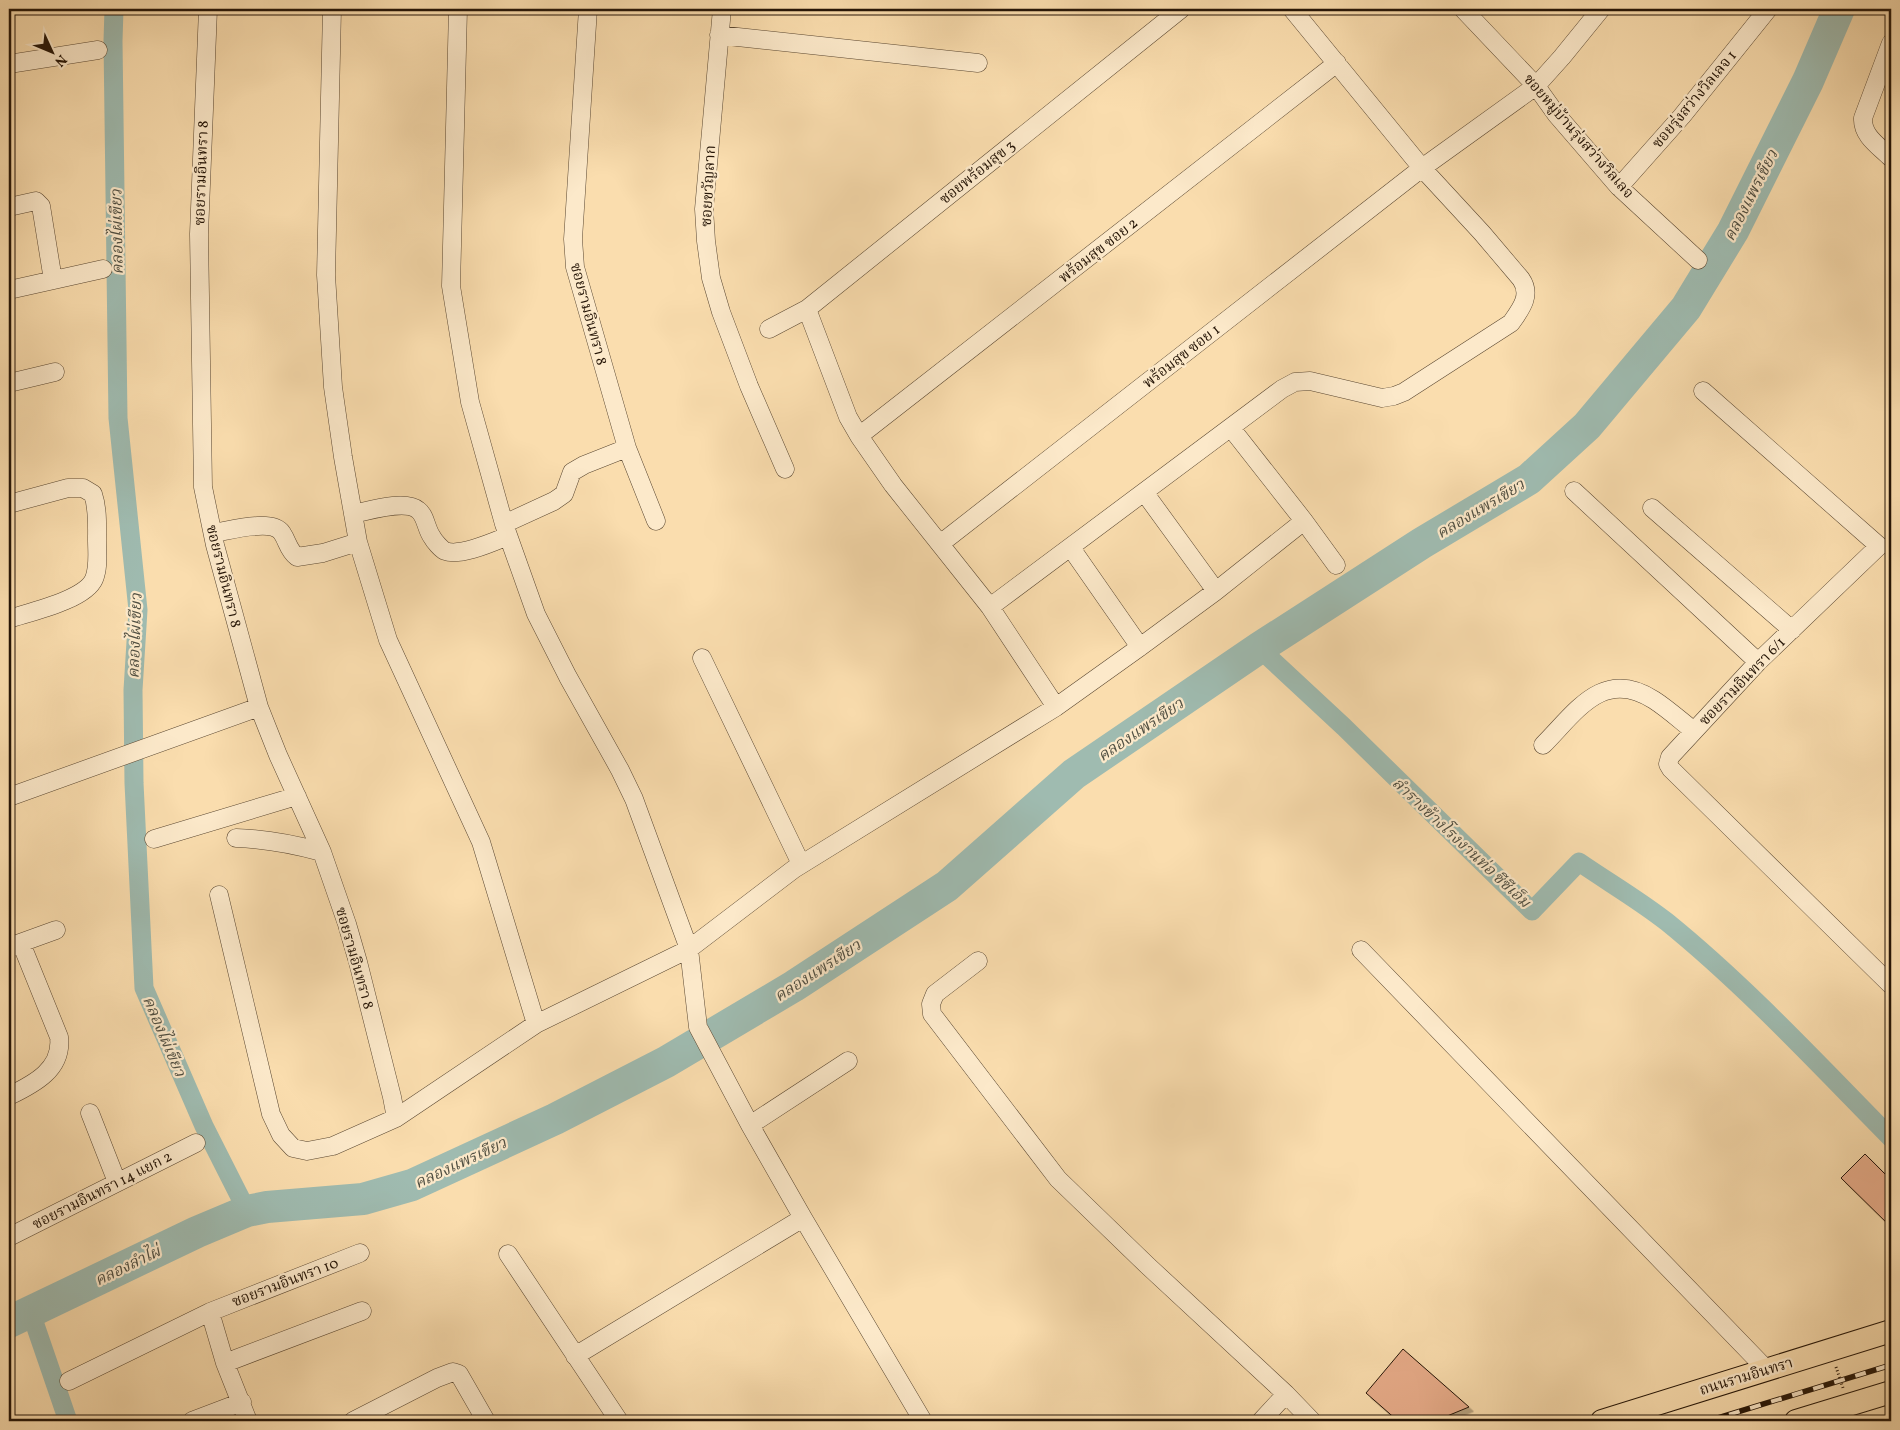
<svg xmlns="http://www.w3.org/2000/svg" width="1900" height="1430" font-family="Vollkorn,'Noto Serif Thai',serif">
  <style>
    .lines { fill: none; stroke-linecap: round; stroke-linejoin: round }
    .canal { stroke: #9fbbb0; stroke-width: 19 }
    .river { stroke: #9fbbb0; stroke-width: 32 }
    .building { fill: #e8ad8b; stroke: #251507; filter: url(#shadow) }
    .minor-casing { stroke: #5a4731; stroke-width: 19 }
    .major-casing { stroke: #251507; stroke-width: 24 }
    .path { stroke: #251507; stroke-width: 3; stroke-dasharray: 1 2.5; stroke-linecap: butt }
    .minor { stroke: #fce9ca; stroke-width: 18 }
    .major { stroke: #faddae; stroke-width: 22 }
    .rail-casing { stroke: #251507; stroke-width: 5.5 }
    .rail { stroke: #fce9ca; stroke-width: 4; stroke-dasharray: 11; stroke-linecap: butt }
    .labels { text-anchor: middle; stroke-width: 4.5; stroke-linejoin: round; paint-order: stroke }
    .street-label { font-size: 15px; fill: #251507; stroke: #fce9ca }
    .water-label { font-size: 16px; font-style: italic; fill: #504f42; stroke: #fce9ca }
  </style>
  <defs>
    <filter id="shadow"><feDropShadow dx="4.5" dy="4.5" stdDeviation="0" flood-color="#0004"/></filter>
  </defs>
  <rect width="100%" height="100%" fill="#faddae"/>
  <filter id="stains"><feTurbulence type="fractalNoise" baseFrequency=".004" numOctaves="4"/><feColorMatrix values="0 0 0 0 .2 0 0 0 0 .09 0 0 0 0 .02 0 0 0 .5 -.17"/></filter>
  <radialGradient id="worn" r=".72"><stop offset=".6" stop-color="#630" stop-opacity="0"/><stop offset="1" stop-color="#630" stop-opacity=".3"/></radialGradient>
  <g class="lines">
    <path class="canal" d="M114,9L113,41L118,418L138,610L133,690L134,783L144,988L204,1126L247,1211
      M1259,648L1344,727L1532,911L1579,862C1608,882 1639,900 1667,922C1747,987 1818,1064 1891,1138
      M31,1313L68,1421"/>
    <path class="river" d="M9,1322L197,1232L247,1211L267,1207L363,1199L412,1185L555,1119L666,1062L794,986L947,886L1074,774L1259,648L1422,543L1529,479L1587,426L1686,308L1733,231L1808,81L1839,9"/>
  </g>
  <path class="building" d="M1865,1154L1891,1180V1227L1841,1178Z
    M1403,1349L1469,1407L1435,1421H1398L1366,1393Z"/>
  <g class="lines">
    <g class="minor-casing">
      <path id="minor" d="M208,9L199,234L203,487L215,545L259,707L278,755L322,852L347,924L358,962L392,1097L396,1118
        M332,9L326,275L333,387L343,457L358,542L388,640L481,842L536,1024
        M458,9L451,286L470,402L504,524L536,614L568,677L620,770L634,799L689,949L698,1027L750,1125L803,1218L923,1421
        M588,9L573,239L575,267L627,448L656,521
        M722,9L704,209L706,241L711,278L721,312L749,386L785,469
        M1463,9L1536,86L1556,114L1619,187L1698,260
        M719,35L978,63
        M1891,43L1863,118C1862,136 1879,146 1891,158
        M9,64L98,50
        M1619,187L1682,116L1768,9
        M9,207L36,201L41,206L53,280
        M9,290L103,269
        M807,309L848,417L859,436L893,485L990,607L1056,707
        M769,329L807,309L1181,9
        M9,383L55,372
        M1703,391L1879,546L1758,662L1670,757L1668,764L1671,769L1891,985
        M1231,428L1304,521L1336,565
        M859,436L1337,63
        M1574,491L1758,662
        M1144,492L1216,591
        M9,504L68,488H83L93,494C98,509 97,525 97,540C97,552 99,567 94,579C85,600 30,612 9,619
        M1652,508L1792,630
        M353,514C368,511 405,499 418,510C426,516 426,529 432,537C434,541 441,549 445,551C460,557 493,542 508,536
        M504,524L554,501L564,494L572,472L584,465L627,448
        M213,533C228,531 272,518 282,533C288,542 288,550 297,557L323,553L358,542
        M940,544L1422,168L1536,86L1562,57L1601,9
        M1071,548L1140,647
        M990,607L1282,389L1295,382L1310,381L1382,398L1394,396L1404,392L1511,323C1521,309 1532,295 1521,279L1482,233L1422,168L1292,9
        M702,658L801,864
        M1543,745C1576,712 1603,667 1654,700C1668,709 1681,721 1694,731
        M9,797L259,707
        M236,838C266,839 293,844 322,852
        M154,839L297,796
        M219,895L271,1114L281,1135L293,1148L307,1151L333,1146L396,1118L536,1024L689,949L794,869L1056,707L1140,647L1216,591L1304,521
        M9,947L56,930
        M1361,950L1767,1370
        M978,961L935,994L931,1004L932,1014L1058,1179L1148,1266L1286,1394L1312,1421
        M9,1096C34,1084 63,1069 59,1037L21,943
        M90,1113L117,1182
        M750,1125L848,1061
        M9,1237L196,1143
        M508,1254L619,1421
        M210,1312L225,1363L248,1421
        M575,1356L803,1218
        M225,1363L362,1311
        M69,1381L210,1312L360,1253
        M192,1421L242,1402
        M353,1421L437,1378L453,1372L459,1374L486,1421
        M1261,1421L1286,1394"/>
    </g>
    <g class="major-casing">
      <path id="major" d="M1602,1421L1891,1331
        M1796,1421L1891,1392"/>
    </g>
    <path class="path" d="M1836,1367L1843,1388"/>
    <use href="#minor" class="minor"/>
    <use href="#major" class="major"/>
    <g class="rail-casing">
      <path id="rail" d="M1708,1421L1891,1365"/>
    </g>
    <use href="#rail" class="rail"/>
  </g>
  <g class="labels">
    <g class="street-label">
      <text transform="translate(1694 99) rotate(-50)" y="5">ซอยรุ่งสว่างวิลเลจ 1</text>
      <text transform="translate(1579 136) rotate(49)" y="5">ซอยหมู่บ้านรุ่งสว่างวิลเลจ</text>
      <text transform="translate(977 172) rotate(-39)" y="5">ซอยพร้อมสุข 3</text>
      <text transform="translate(201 173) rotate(-88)" y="5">ซอยรามอินทรา 8</text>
      <text transform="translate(708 186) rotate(-87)" y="5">ซอยขวัญลาก</text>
      <text transform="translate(1098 250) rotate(-38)" y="5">พร้อมสุข ซอย 2</text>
      <text transform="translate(589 314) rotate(75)" y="5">ซอยรามอินทรา 8</text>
      <text transform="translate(1181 356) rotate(-38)" y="5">พร้อมสุข ซอย 1</text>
      <text transform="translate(224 576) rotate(76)" y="5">ซอยรามอินทรา 8</text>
      <text transform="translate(1742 681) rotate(-46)" y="5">ซอยรามอินทรา 6/1</text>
      <text transform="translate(355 958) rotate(74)" y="5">ซอยรามอินทรา 8</text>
      <text transform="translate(102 1190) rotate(-27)" y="5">ซอยรามอินทรา 14 แยก 2</text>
      <text transform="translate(285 1282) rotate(-21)" y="5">ซอยรามอินทรา 10</text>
      <text transform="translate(1746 1376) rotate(-17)" y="5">ถนนรามอินทรา</text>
    </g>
    <g class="water-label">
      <text transform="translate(1750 195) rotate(-63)" y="6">คลองแพรเขียว</text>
      <text transform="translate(116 232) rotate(-91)" y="6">คลองไผ่เขียว</text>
      <text transform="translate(1480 508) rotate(-31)" y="6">คลองแพรเขียว</text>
      <text transform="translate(134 636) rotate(-88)" y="6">คลองไผ่เขียว</text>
      <text transform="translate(1140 729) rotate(-34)" y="6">คลองแพรเขียว</text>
      <text transform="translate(1462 842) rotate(43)" y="6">ลำรางข้างโรงงานท่อ ซีซีเอ็ม</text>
      <text transform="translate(817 970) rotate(-33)" y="6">คลองแพรเขียว</text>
      <text transform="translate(165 1036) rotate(67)" y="6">คลองไผ่เขียว</text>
      <text transform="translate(460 1162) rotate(-25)" y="6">คลองแพรเขียว</text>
      <text transform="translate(127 1265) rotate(-26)" y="6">คลองลำไผ่</text>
    </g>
  </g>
  <rect width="1900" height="1430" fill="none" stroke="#faddae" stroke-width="30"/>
  <rect x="10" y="10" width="1880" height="1410" fill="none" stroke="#251507" stroke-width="2.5"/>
  <rect x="15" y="15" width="1870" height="1400" fill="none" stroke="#251507"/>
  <g transform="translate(52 52) rotate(134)" stroke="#fce9ca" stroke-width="4" paint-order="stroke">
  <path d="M0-4L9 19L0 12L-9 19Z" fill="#251507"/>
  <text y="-8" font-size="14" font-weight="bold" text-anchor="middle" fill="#251507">N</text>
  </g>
  <rect width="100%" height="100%" filter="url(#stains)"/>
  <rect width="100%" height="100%" fill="url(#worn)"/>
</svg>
